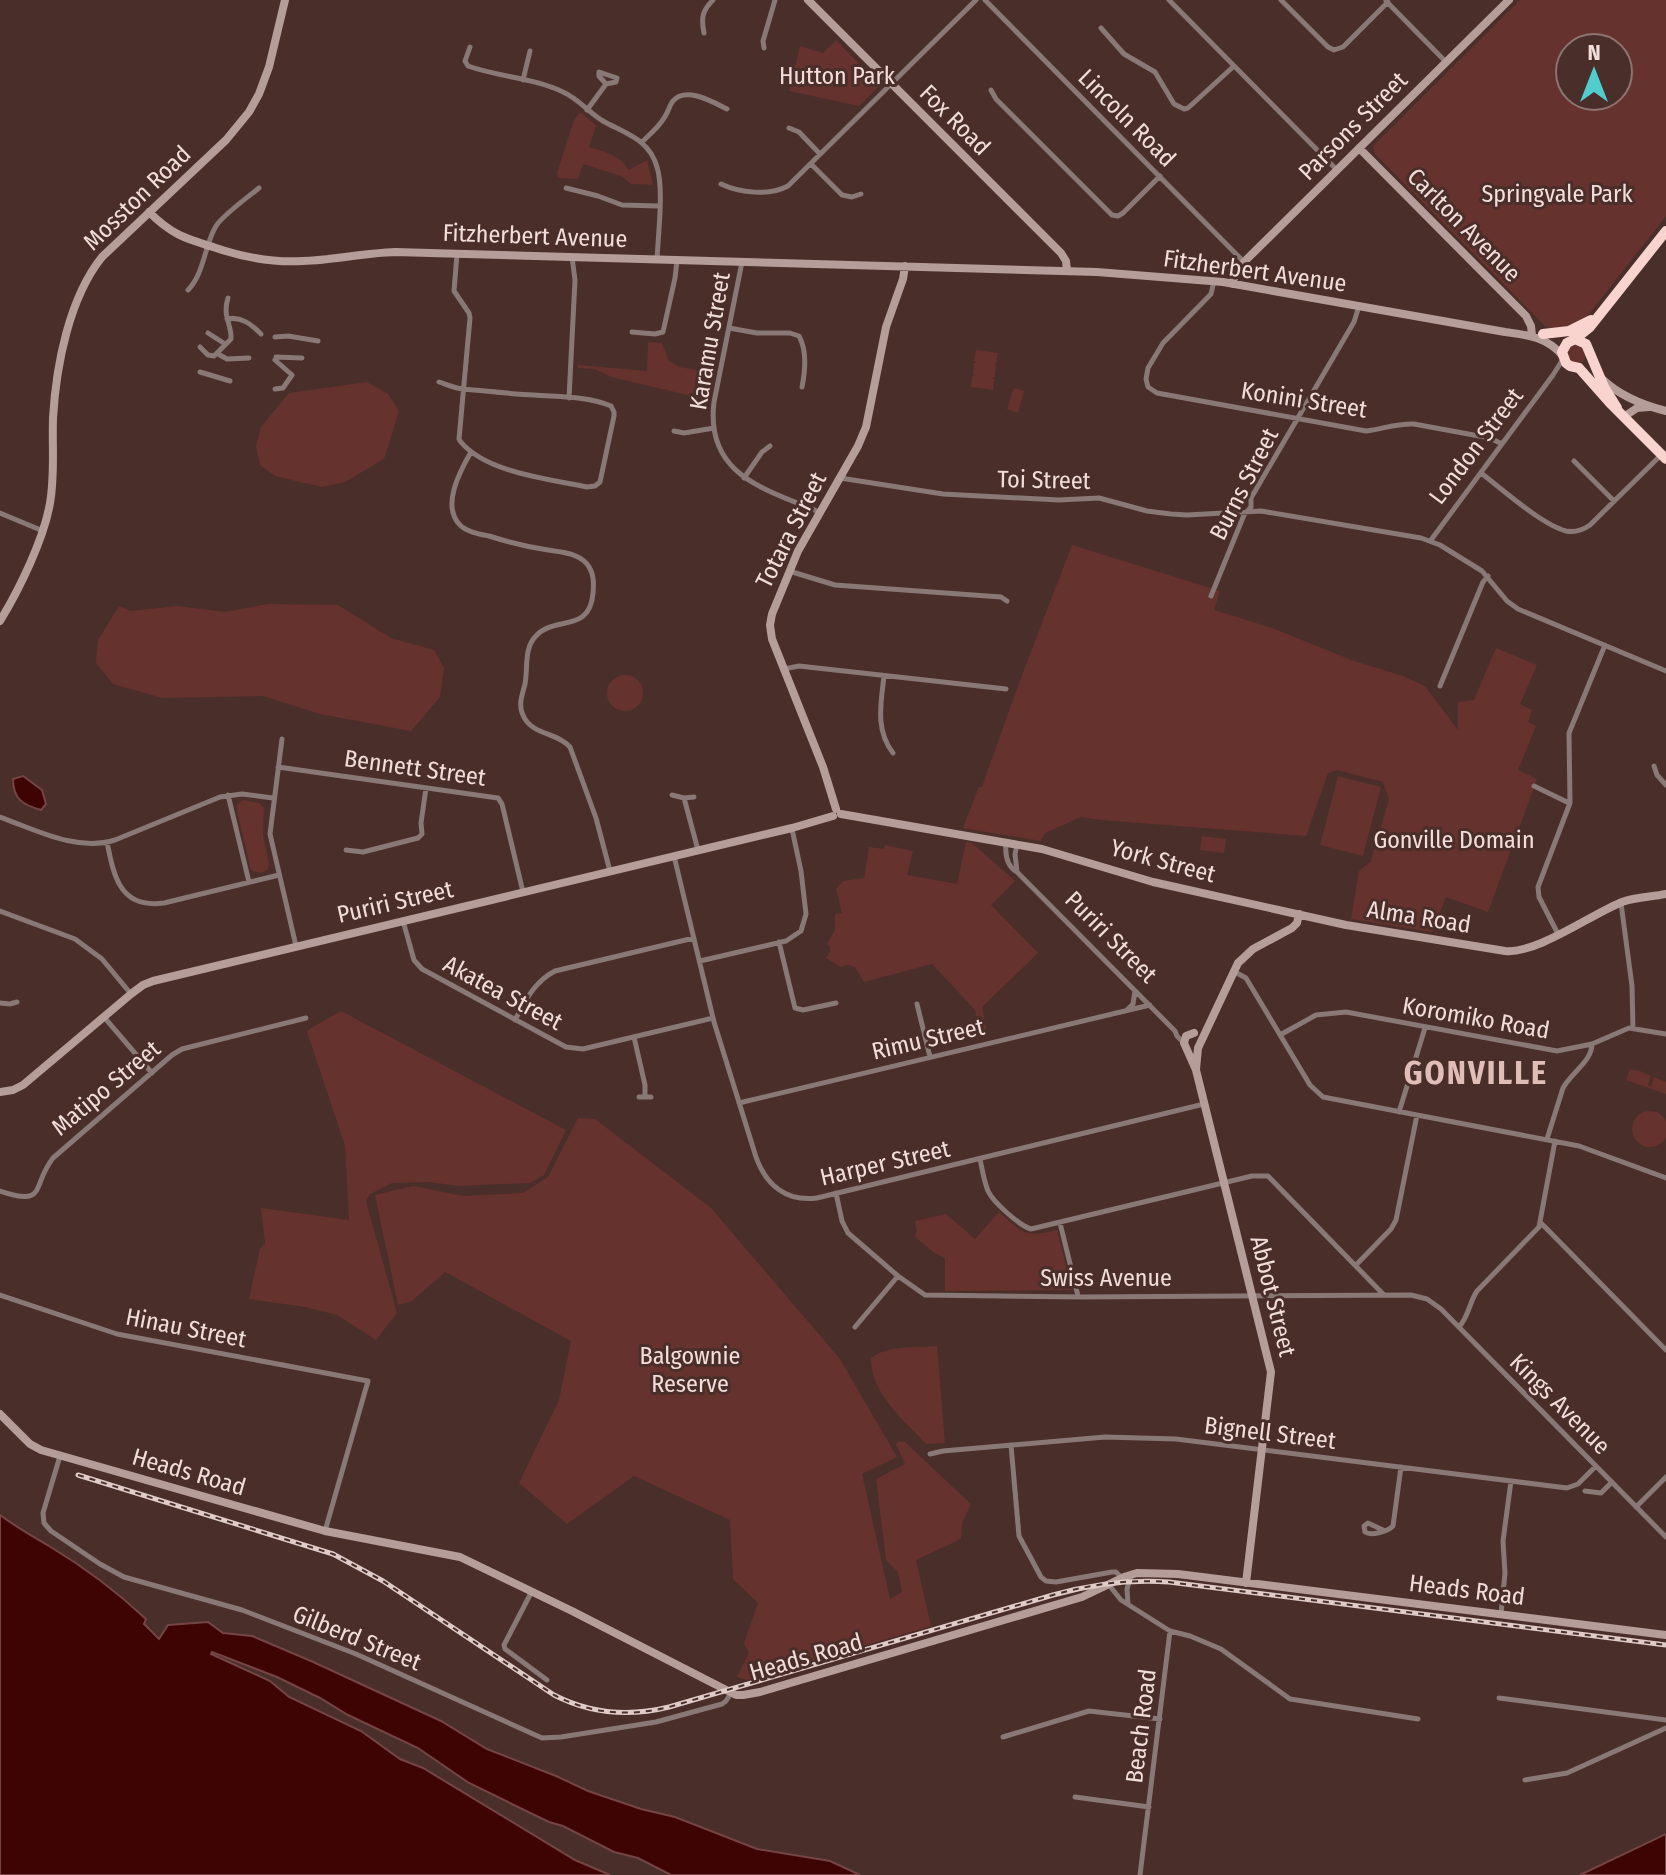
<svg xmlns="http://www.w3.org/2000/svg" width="1666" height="1875" font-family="'Fira Sans Condensed',sans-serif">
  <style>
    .green { fill: #66322d; fill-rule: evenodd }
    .water { fill: #3e0404; stroke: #744544; stroke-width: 2 }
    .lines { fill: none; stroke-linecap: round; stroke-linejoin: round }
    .street { stroke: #887876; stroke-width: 5 }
    .secondary { stroke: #b59d9a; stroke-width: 8 }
    .highway { stroke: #f9d3ce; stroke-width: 10 }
    .rail-casing { stroke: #dfcbc8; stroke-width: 5 }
    .rail { stroke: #4a2e2a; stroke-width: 2; stroke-dasharray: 6; stroke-linecap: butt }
    .labels { text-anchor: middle; stroke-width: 6; stroke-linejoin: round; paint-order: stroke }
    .park-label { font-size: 24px; fill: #f3dedb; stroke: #4a2e2a }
    .street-label { font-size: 24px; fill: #f1dedb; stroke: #4a2e2a }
    .district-label { font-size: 32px; font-weight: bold; letter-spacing: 2px; fill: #e1bdb8; stroke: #4a2e2a }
  </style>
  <rect width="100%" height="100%" fill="#4a2e2a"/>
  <path class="green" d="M1520,0H1666V216L1589,314L1575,324L1553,330L1545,326L1375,154L1373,146ZM1570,48H1618V96H1570Z
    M836,40L878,83V87L859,106L789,91L800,46L823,53Z
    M580,112L596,125L589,147C607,153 618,154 629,170L647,160L653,185L631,184L621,176L583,164L578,179L558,178L557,173L574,120Z
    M648,342L662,343L669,361L679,367L714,373L709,400L611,377L595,369L578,368V365L647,371Z
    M1566 354a10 10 0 1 1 20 0a10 10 0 1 1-20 0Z
    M976,350L998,353L996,364H994L996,366L995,377L992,378L994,379L993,390L971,387L972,376H975L973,374L974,363H977L974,361Z
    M367,382L388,394L399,411L384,459L345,482L322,487L275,476L260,465L256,446L261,427L289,393Z
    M1014,388L1024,391L1018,413L1007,409Z
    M1072,545L1220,591L1214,610L1272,628L1354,661L1403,676L1425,686L1458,730V702L1474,700L1496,648L1537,665L1520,704L1532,710L1528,722L1536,726L1518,770L1537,779L1488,912L1446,897L1432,932L1351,919L1359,871L1371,861L1389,799L1383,782L1338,770L1328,773L1306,836L1101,820L1081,817L1045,833L1041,841L963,828L979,787H982L1019,683Z
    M268,604L338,605L391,638L434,650L444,668L440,697L411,731L320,714L263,696L162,698L113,684L96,663L98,640L119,606L131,611L177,606L225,612Z
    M607 693a18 18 0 1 1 36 0a18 18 0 1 1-36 0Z
    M1338,776L1381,787L1363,856L1320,845Z
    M243,800L259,803L264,808L263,836L269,864C268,874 259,874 251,870L237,811V805Z
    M1202,836L1226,839L1224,853L1200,850Z
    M966,842L972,843L1015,881L991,905L1038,953L982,1007L988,1036L981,1038L975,1010L932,964L864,982L855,967L847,965L841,967L826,958L830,952V946L827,944L835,930V914L842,913L836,889L843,881L864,878L869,847L884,849L885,845L913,851L907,875L957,884Z
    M341,1011L566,1130L544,1175L530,1183L459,1186L429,1182L392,1183L370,1194L366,1201L397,1313L376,1340L337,1315L305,1307L249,1299L260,1249L265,1243L261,1208L349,1220L345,1146L307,1032L311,1028Z
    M1630,1069L1637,1071L1638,1070L1651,1076L1648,1086H1651L1654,1077L1666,1082V1094L1626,1080Z
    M1632 1129a18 18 0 1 1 36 0a18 18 0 1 1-36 0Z
    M578,1118L595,1119L711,1208L840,1359L897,1457L862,1474L890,1599L902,1592L898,1572L886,1560L876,1479L905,1464L896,1444L899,1441L905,1442L971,1504L962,1523L961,1539L916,1560L931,1626L747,1680L737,1677L749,1653L744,1643L758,1603L733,1579L730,1520L634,1476L567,1524L519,1483L559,1400L571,1341L445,1272L412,1301L398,1305L375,1195L413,1186L463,1196L523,1193L548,1177Z
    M999,1212C1024,1234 1024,1238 1057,1230L1072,1290L945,1291V1258L933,1252L914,1236L917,1232L915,1221L946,1214L975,1239Z
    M937,1346L945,1443L926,1444C903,1419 871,1394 871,1358C887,1345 917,1348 937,1346Z"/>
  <path class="water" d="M23,776L42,790L46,804L41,810C23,805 13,799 13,779Z
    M0,1515C16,1527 32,1536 49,1546C84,1567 116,1591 146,1619L144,1624L159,1639L168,1625L208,1622L223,1633L252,1636L311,1661L441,1721L487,1749L556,1776L588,1791L641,1809L675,1817L757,1849L830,1861L860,1875H671L638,1858L614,1852L563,1826L549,1822L469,1783L418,1748L348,1715L320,1698L277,1677L212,1652L211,1654L270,1681L289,1697L361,1731L400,1759L423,1768L575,1860L610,1875H0Z
    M1666,1834V1875H1580Z"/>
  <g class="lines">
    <path class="street" d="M985,0L1244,262
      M1169,0L1337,170
      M1281,0L1328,47L1334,50L1343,47L1388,2
      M1386,1L1446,62
      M1101,28L1124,54L1155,72L1174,104L1184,109L1188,108L1234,66
      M704,33C701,18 702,11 713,0
      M470,47L465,61L468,66C499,77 534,78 563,92C579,99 589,113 603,121C626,134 649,139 657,167C664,189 658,236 657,260
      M764,48L763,41L775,0
      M523,80L530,51
      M991,90L996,99L1112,215L1118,216L1123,213L1160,176
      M587,110L606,84L599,76V72L617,78L616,82L606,84
      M789,128L799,132L820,154
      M642,142C649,135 659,127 664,118C668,113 669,106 673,101C686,86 713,102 727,109
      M811,164L842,195L852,197L861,194
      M721,184C740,193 769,196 788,186L976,0
      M566,188L598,196L622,205L658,206
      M742,262L714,402C705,476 766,489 819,512
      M1214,281L1211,294L1163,343L1148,368L1146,379L1148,387L1157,393L1366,431C1383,429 1397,423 1414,424L1490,438L1502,444
      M188,290C205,272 204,246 216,226C223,215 248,197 259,188
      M227,319C241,316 251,324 261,334
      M729,328L757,333H790L799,336C807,350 805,372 802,387
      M632,332L655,334L663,332L675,278L677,261
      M208,333L225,344
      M275,337L288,336L318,341
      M200,347L208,355L214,356L231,339C232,324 222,317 228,298
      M218,354L227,359L249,358
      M276,357L302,358
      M275,360L292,375L283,388L275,389
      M200,372L230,381
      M439,382C448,385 455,388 463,389C487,391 511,394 534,395C559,397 587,396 611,406L614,412V416L600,482L595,486L587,487C549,479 486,473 460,441L459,439L470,318L469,313L454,291L457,254
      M569,398L575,280L572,257
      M674,431L684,433L714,428
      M471,452C460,471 441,506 460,525C467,532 479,534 489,536C508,542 528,547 548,550C561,552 578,553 587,564C594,573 594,583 593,593C590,634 553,615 535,637C524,649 528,668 525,684C522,696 517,706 525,719C535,735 558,733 570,747L596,818L610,871
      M1574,461L1614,501
      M1481,473C1502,489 1542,525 1566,531C1576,533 1583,530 1590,525L1661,455
      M744,478L762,452L770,446
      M840,478L943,494L1059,500L1099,498L1147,511L1171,514L1187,515L1261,511L1421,538L1440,545L1482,571L1507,601L1518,609L1666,671
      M0,513L43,531
      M1431,540L1553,375L1563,359
      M789,571L835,585L1001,597L1007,601
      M1211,596L1244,515L1251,507V498L1354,322L1359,306
      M784,669L799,666L1006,689
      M884,676C881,703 875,730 893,753
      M1440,686L1483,582L1488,576
      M282,739L270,834L296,946
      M1654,766L1657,775L1666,785
      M278,767L498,798L502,804L523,892
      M1534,786L1569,803
      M228,795L249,882
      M672,795L684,798L694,797
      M684,798L698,850
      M0,817C36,830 77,852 115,840L220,797L242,794L273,798
      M107,842C114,877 120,909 164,903L279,875
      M1006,843C1005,854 1006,866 1017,872L1175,1031L1177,1036L1184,1043
      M1017,845L1015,854L1017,872
      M346,850L363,852L418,838L422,834L421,823L426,788
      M674,856L714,1022L756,1157C766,1185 786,1202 817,1198L1204,1104
      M1621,903L1632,986L1633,1029
      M0,911L75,939L102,959L131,994
      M403,921L414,960L422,969L566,1047L583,1049L713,1018
      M1558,934L1539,897L1538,887L1570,803L1569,733L1605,645
      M779,942L795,1008L803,1010L836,1003
      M700,961L786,941L801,931L806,914L801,871L792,829
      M1235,972L1246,978L1310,1085L1323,1097L1579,1146L1666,1178
      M0,1003L10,1004L17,1002
      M917,1004L930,1057
      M1127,1010L1133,1004L1135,991
      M104,1017L152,1073
      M515,1020C526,1000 534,982 555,971L694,938
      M1280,1035L1316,1015L1346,1012L1557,1051L1592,1044L1629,1028L1666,1034
      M634,1037L645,1085V1097
      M639,1097H651
      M739,1103L1150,1005
      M1399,1112L1425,1028
      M1547,1139L1563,1088C1571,1073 1592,1061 1592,1044
      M980,1159C982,1169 984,1181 988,1191C993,1202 1020,1226 1031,1229L1252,1176H1268L1384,1295
      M0,1191C48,1207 31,1186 53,1158L172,1055L182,1049L306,1018
      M836,1193L842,1221L848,1233L898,1276L925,1295L1083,1297L1411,1295L1427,1299L1441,1309L1666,1537
      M1060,1223L1078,1296
      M1541,1223L1666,1350
      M1356,1265L1391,1229L1396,1220L1417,1115
      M0,1295L117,1334L368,1381L325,1531
      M855,1327L898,1276
      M1459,1327C1469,1316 1469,1303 1477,1291L1539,1227L1555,1141
      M1011,1445L1019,1536L1041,1577L1046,1581L1056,1582L1112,1572H1116L1122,1578
      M930,1454L943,1451L1105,1437L1176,1439L1567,1488L1578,1484L1596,1466
      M60,1456L43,1513L44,1523L51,1531L100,1564L124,1577L242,1610L356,1654L542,1738L561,1737L656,1722L722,1704L726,1701L731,1693
      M1585,1491L1601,1493L1612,1482
      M1636,1507L1666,1477
      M1385,1531L1368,1523L1364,1526L1365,1532C1371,1536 1387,1532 1393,1526L1401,1467
      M1109,1585L1121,1600L1170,1631L1190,1636L1221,1649L1290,1699L1418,1719
      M532,1591L504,1645L505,1649L547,1680
      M1128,1604L1127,1589L1131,1575
      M1501,1614L1505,1573L1503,1541L1511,1481
      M1499,1698L1666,1720
      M1003,1737L1089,1711L1160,1719
      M1525,1780L1567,1773L1666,1728
      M1075,1797L1149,1807
      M1140,1875L1170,1631"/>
    <path class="secondary" d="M808,0L1061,253L1066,261L1067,271
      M1359,148L1526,316L1531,326L1532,335
      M149,212C171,234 184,238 213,247C242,257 272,263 303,261C334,260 364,253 395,252L1097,272L1223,282L1505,332C1528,335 1547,337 1563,356
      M1232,284L1236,272L1244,262L1509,0
      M1602,379C1620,396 1642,405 1666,411
      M1625,416L1637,408L1649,407
      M0,621C19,590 44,539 50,503C55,475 52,447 53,418C56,366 69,298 102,257L226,140L249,112L259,94L269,67L285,0
      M836,809L823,767L772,639L770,625L772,614L798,551L858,446L866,427L886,327L903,279L905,266
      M841,814L1042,849L1153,882L1346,925L1505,951C1537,954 1590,915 1622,902C1636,897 1652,897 1666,894
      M1194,1033L1186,1036L1184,1043L1196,1070L1271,1372L1246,1583
      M1196,1069L1198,1048L1238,963L1253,949L1292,928L1297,923L1299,914
      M0,1092L13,1090L23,1085L131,994L143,985L153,981L792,828L833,816
      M0,1414L30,1444L41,1450L325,1531L460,1557L572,1611L736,1695H743L760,1692L1082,1597L1124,1577L1137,1573L1178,1574L1666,1635"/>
    <path class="highway" d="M1543,334L1569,331L1591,320
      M1575,339L1590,327L1666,231
      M1617,408L1604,387L1586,344L1575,339L1567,343L1562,352L1566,363L1570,366L1579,368L1610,403L1666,459"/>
    <g class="rail-casing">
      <path id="rail" d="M78,1475L333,1554L383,1581L554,1695C591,1714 629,1717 669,1707L1053,1595C1092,1584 1129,1579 1169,1582L1666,1645"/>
    </g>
    <use href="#rail" class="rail"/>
  </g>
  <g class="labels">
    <g class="park-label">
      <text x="837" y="84">Hutton Park</text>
      <text x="1557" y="202">Springvale Park</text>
      <text x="1454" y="848">Gonville Domain</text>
      <text x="690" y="1364">Balgownie<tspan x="690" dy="28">Reserve</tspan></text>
    </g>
    <g class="street-label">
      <text transform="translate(1127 118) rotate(45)" y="8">Lincoln Road</text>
      <text transform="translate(955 120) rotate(45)" y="8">Fox Road</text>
      <text transform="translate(1353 126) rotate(-45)" y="8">Parsons Street</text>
      <text transform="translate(137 198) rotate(-44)" y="8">Mosston Road</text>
      <text transform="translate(1464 225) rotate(45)" y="8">Carlton Avenue</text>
      <text transform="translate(535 236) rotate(2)" y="8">Fitzherbert Avenue</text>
      <text transform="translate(1255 271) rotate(8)" y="8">Fitzherbert Avenue</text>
      <text transform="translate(710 341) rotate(-80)" y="8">Karamu Street</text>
      <text transform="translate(1304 400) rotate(9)" y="8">Konini Street</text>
      <text transform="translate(1476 446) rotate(-53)" y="8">London Street</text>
      <text transform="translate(1044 480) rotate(1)" y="8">Toi Street</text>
      <text transform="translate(1244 484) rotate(-63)" y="8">Burns Street</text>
      <text transform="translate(791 530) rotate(-63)" y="8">Totara Street</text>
      <text transform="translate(415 768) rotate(8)" y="8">Bennett Street</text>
      <text transform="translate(1163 861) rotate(15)" y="8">York Street</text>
      <text transform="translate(395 902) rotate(-13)" y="8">Puriri Street</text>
      <text transform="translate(1419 917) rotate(9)" y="8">Alma Road</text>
      <text transform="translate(1111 937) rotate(45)" y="8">Puriri Street</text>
      <text transform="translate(503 993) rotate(28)" y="8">Akatea Street</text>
      <text transform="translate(1476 1018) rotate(10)" y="8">Koromiko Road</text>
      <text transform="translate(928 1039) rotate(-13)" y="8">Rimu Street</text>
      <text transform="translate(106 1088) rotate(-40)" y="8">Matipo Street</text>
      <text transform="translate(885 1163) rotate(-13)" y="8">Harper Street</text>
      <text x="1106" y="1286">Swiss Avenue</text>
      <text transform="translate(1273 1296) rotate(76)" y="8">Abbot Street</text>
      <text transform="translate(186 1328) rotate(11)" y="8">Hinau Street</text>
      <text transform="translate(1560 1404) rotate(45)" y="8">Kings Avenue</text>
      <text transform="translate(1270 1433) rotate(7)" y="8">Bignell Street</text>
      <text transform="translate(189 1472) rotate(16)" y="8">Heads Road</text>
      <text transform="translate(1467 1590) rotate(7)" y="8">Heads Road</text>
      <text transform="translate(357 1638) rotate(22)" y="8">Gilberd Street</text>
      <text transform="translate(806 1657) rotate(-16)" y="8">Heads Road</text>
      <text transform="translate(1141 1726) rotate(-83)" y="8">Beach Road</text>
    </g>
    <g class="district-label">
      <text x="1476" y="1084">GONVILLE</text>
    </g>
  </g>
  <g transform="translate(1594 72)"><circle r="38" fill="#4a2e2a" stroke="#8d7471" stroke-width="2"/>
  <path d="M0-6L14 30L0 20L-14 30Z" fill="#52cdce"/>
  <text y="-12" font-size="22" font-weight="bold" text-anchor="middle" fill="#f1dedb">N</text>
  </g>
</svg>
